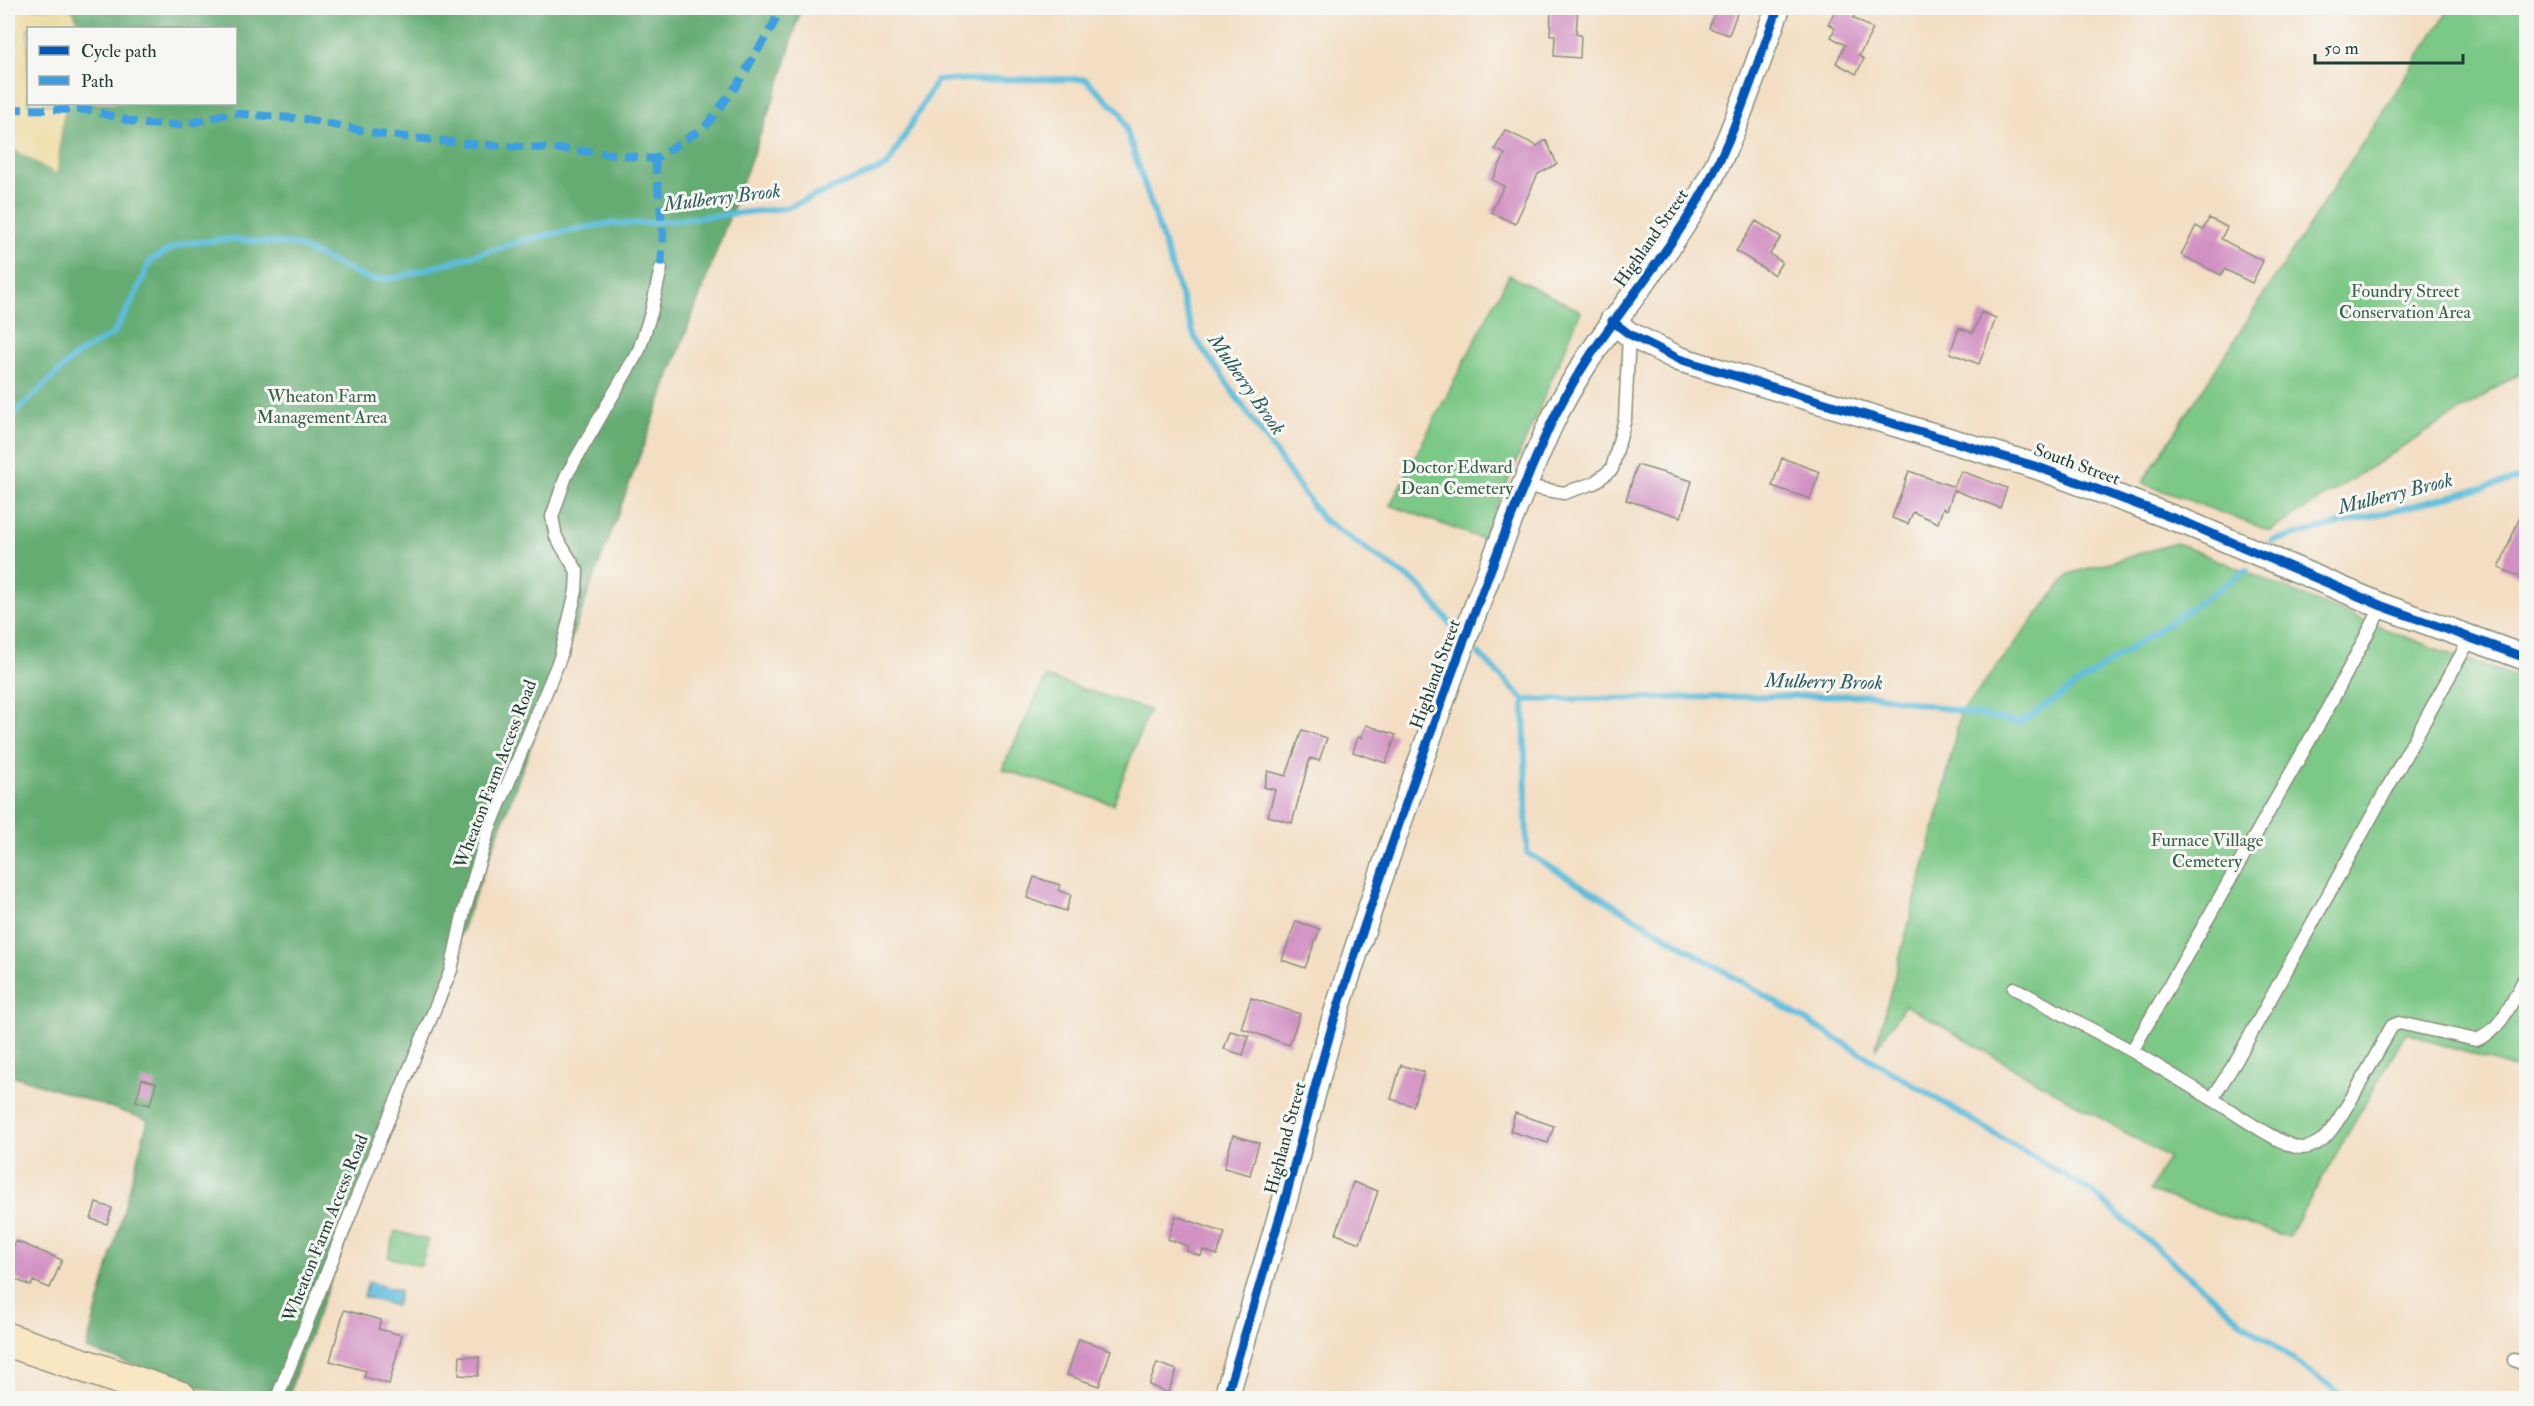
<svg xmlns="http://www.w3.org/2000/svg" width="2534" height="1406" font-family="'IM FELL Double Pica',serif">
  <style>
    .green { fill: #7cc886; stroke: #4e825d; stroke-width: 1.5 }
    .forest { fill: #65ac73; stroke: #427454; stroke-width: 1.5; fill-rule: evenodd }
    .sand { fill: #eeda9e; stroke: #868c69; stroke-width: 1.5 }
    .water { fill: #5dbddb; stroke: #3e7d88; stroke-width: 1.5 }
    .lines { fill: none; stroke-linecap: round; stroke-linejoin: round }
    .stream { stroke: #5dbddb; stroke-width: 6 }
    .building { fill: #d291c3 }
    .service-casing { stroke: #898e7c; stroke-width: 15 }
    .minor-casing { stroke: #898e7c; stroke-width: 27 }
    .secondary-casing { stroke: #898e7c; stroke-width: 36 }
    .service { stroke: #fff; stroke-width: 12 }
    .minor { stroke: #fff; stroke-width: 24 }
    .secondary { stroke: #f9e7c3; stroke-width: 33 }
    .quiet { stroke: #3c9ee2; stroke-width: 8; stroke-dasharray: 15 8; stroke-linecap: butt }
    .cycleway-casing { stroke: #f6f6f2; stroke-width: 13 }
    .cycleway { stroke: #0057b8; stroke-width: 9 }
    .labels { text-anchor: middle; stroke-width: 6; stroke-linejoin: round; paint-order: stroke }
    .street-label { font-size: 18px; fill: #1f3d34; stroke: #f6f6f2 }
    .park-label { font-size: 18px; fill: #366048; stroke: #f6f6f2 }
    .water-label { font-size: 20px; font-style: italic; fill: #2e5d5e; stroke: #f6f6f2 }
  </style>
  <rect width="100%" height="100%" fill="#f6f6f2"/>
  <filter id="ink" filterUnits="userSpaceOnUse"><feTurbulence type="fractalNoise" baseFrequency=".0167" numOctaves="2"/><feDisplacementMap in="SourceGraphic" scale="12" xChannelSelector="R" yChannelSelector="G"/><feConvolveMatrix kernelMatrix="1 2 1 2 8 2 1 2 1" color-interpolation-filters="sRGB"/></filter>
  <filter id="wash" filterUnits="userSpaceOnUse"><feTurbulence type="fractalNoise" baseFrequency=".008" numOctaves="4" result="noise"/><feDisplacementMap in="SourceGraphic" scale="24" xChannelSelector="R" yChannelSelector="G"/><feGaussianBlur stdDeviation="1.35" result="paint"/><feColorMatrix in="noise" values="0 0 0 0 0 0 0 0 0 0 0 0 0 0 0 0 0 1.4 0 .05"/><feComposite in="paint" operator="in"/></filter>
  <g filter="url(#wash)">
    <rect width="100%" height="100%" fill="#f3dec3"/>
    <path class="green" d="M2450,8H2526V369L2270,531L2142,483Z
      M1509,275L1581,311L1483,539L1390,505Z
      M2176,543C2292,590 2407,642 2526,680V1072L2406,1033L2288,1237L2150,1191L2168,1157L1905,1005L1875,1050L1940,807L1960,714L2069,574Z
      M1046,677L1149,710L1113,804L1002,769Z
      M395,1231L428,1240L421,1266L388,1257Z"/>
    <path class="forest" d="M8,8H801L781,79L294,1378L289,1398H234L86,1349L148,1120L8,1074ZM28,28H236V104H28Z"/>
    <path class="sand" d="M8,8H71L82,27L28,28V104H68L63,119L57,175L14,150L8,149Z"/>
    <path class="water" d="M368,1282L400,1291L396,1306L364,1297Z"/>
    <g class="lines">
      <path class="stream" d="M8,420L75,356L113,334L133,300L151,260L173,248L187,243L232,239L296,245L371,280L396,278L533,238L604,224L649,223L786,208L887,166L937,80L1085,79L1121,113L1195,338L1322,519L1419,585L1454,628
        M2272,541L2526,477
        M1479,654L1524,700L1875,695L2020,723L2247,570
        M1524,700L1527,853L2092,1192L2243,1323L2346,1398"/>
    </g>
    <g id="blocks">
      <path class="building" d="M1551,8H1578L1576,34L1581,35L1580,58L1554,56L1555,35H1550Z
        M1716,8H1739L1729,35L1709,28Z
        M1837,8H1859L1853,18L1873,29L1859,56L1864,59L1856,74L1836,63L1845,45L1831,37L1835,28L1828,24Z
        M1505,130L1537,146L1546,140L1557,164L1538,174L1515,224L1491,212L1504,186L1492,180L1505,154L1495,149Z
        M2209,218L2227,227L2221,239L2263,261L2252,283L2224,269L2221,275L2181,255L2196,226L2203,230Z
        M1756,221L1781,237L1770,254L1782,262L1774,275L1736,251Z
        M1981,312L1996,318L1979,364L1950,353L1959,328L1973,333Z
        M1782,458L1820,472L1810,499L1772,486Z
        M1637,465L1692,481L1681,517L1626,500Z
        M1909,471L1954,487L1961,471L2007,488L2000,508L1954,490L1947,510L1943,508L1938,523L1913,512L1908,524L1892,518Z
        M2526,501V579L2499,568Z
        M1366,725L1396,735L1386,763L1353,752L1358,737L1361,738Z
        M1302,730L1327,738L1319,761L1310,758L1292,823L1268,816L1275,790L1264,787L1268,771L1286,776Z
        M1034,877L1060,885L1058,890L1071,895L1066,911L1027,898Z
        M1296,921L1320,929L1305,968L1282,960Z
        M1251,998L1300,1014L1289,1045L1241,1028Z
        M1230,1031L1249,1036L1243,1055L1224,1049Z
        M1401,1065L1424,1072L1413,1106L1391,1099Z
        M142,1079L156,1083L150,1105L136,1101Z
        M1515,1113L1554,1126L1548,1143L1510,1131Z
        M1233,1135L1259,1143L1250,1175L1224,1168Z
        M1353,1182L1378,1191L1360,1243L1336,1234Z
        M96,1203L112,1208L107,1224L91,1219Z
        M1176,1216L1225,1233L1217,1255L1203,1250L1201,1256L1187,1251L1188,1246L1168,1239Z
        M16,1241L62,1260L50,1288L33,1281L31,1286L8,1276V1261Z
        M344,1310L381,1320L378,1329L402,1335L389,1384L364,1377L366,1371L330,1361Z
        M1079,1339L1111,1350L1099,1386L1067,1375Z
        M460,1356L479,1357L478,1376L459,1375Z
        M1157,1363L1177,1370L1168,1393L1149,1385Z"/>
    </g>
  </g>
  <g filter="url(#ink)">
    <use href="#blocks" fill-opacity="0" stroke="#898e7c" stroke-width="1.5"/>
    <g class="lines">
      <g class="service-casing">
        <path id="service" d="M1525,486L1564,493L1594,483L1612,469L1625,419L1629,334
          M2470,639L2236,1061L2212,1099C2234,1112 2274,1141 2296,1147C2305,1150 2315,1145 2322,1140C2338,1129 2379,1048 2392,1026L2399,1023L2476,1040C2502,1031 2513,999 2526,976
          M2014,988L2132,1051
          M2212,1099L2132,1051L2328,708L2382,606
          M2514,1360L2526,1365
          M277,1398L378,1144L451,970L464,911L488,832L560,658L576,591L577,571L556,537L552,517L566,476L639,350L651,313L661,268"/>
      </g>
      <g class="minor-casing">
        <path id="minor" d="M1612,321L1629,334L1679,359L2038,467L2189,524L2382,606L2526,658
          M1226,1398C1245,1333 1265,1268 1284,1203C1301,1142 1316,1080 1334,1020C1366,917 1402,814 1438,712C1472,617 1507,522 1548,430C1586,347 1646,286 1693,209C1732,147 1752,76 1778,8"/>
      </g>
      <g class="secondary-casing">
        <path id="secondary" d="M8,1340L180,1398"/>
      </g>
      <use href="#service" class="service"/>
      <use href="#minor" class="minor"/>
      <use href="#secondary" class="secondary"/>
      <path class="quiet" d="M8,109L90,110L141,124L183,125L231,113L305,119L379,134L470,144L575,150L655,159L705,127L737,85L774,23L780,8
        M655,159L663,234L661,268"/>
      <g class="cycleway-casing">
        <path id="cycleway" d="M1612,321L1629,334L1679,359L2038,467L2189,524L2382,606L2526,658
          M1226,1398C1245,1333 1265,1268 1284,1203C1301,1142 1316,1080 1334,1020C1366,917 1402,814 1438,712C1472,617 1507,522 1548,430C1586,347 1646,286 1693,209C1732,147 1752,76 1778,8"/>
      </g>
      <use href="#cycleway" class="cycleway"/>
    </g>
  </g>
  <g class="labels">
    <g class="street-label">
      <text transform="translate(1651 238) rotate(-55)" y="6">Highland Street</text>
      <text transform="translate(2077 464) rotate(20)" y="6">South Street</text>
      <text transform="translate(1435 674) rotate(-70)" y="6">Highland Street</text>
      <text transform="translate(495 774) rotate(-69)" y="6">Wheaton Farm Access Road</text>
      <text transform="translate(1285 1138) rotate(-75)" y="6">Highland Street</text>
      <text transform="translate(325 1228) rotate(-68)" y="6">Wheaton Farm Access Road</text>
    </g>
    <g class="park-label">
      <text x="2405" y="297">Foundry Street<tspan x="2405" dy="21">Conservation Area</tspan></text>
      <text x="322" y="402">Wheaton Farm<tspan x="322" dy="21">Management Area</tspan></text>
      <text x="1457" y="473">Doctor Edward<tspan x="1457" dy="21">Dean Cemetery</tspan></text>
      <text x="2207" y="846">Furnace Village<tspan x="2207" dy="21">Cemetery</tspan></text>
    </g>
    <g class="water-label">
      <text transform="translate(722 197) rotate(-7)" y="7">Mulberry Brook</text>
      <text transform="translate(1247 384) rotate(55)" y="7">Mulberry Brook</text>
      <text transform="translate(2395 493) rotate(-14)" y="7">Mulberry Brook</text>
      <text transform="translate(1824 681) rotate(1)" y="7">Mulberry Brook</text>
    </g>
  </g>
  <rect width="2534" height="1406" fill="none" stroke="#f6f6f2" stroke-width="30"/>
  <rect x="27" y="27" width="210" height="78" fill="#f6f6f2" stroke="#a0aca6" stroke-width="1.5"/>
  <rect x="39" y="46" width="30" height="9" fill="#0057b8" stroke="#a0aca6" stroke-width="1.5"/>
  <text x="81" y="57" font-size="18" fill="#1f3d34">Cycle path</text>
  <rect x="39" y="76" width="30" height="9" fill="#3c9ee2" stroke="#a0aca6" stroke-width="1.5"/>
  <text x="81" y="87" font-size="18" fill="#1f3d34">Path</text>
  <path d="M2315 54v9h148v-9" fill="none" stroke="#1f3d34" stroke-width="3"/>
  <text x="2324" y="54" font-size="18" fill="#1f3d34" stroke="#f6f6f2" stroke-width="4.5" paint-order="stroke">50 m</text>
</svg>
